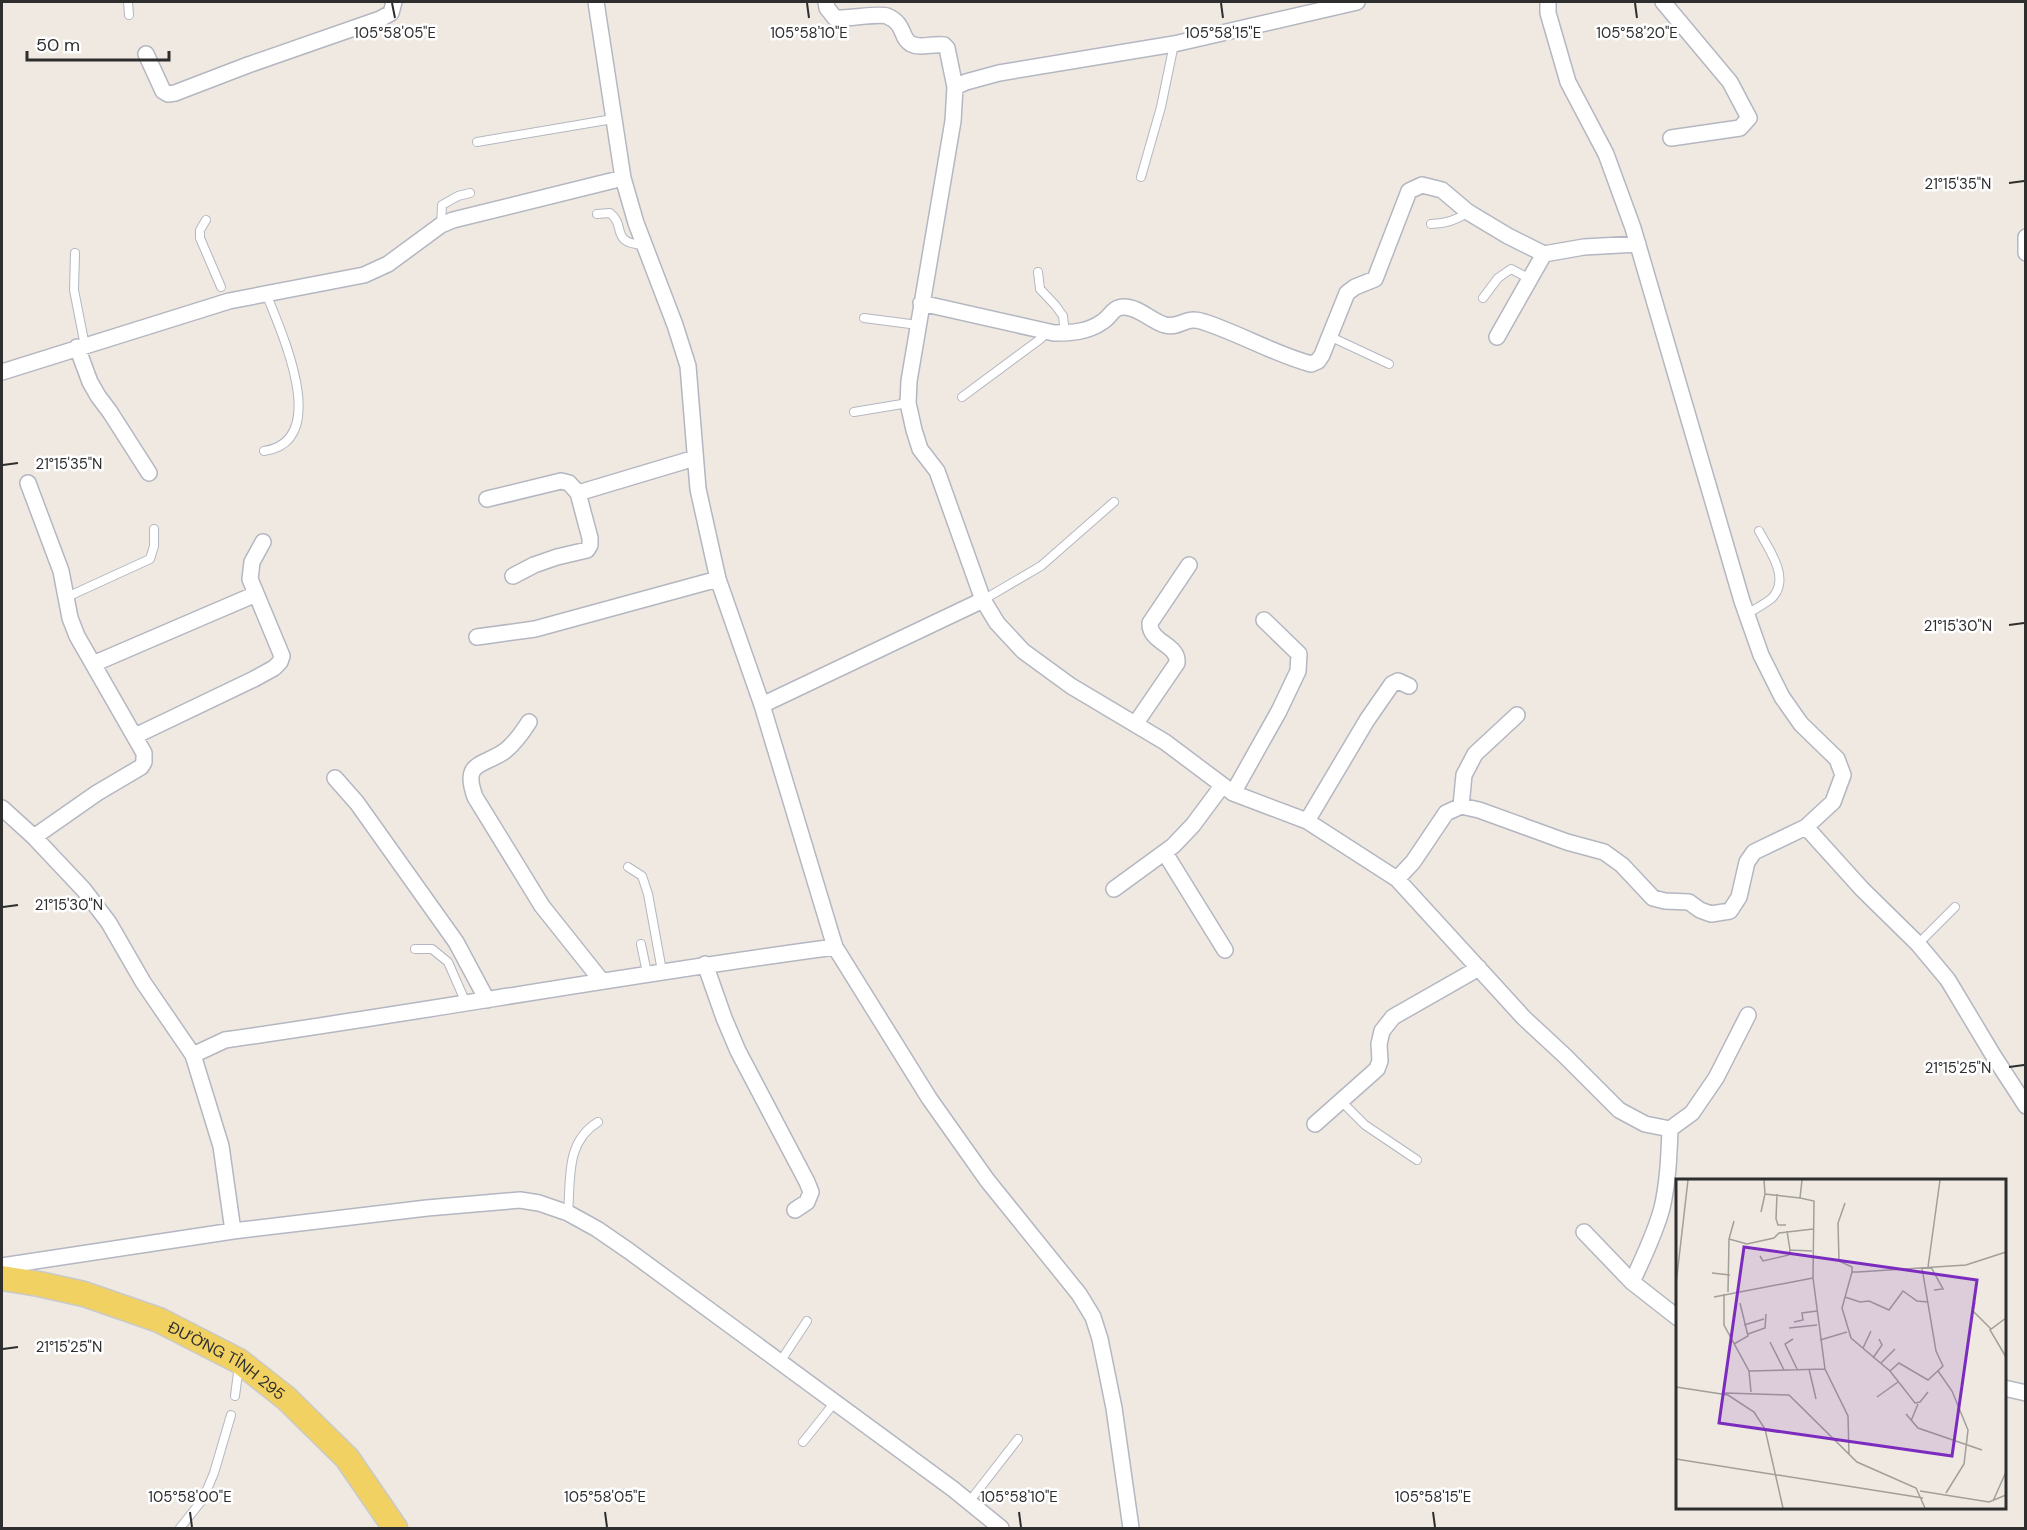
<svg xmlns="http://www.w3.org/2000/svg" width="2027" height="1530" font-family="'DM Sans',sans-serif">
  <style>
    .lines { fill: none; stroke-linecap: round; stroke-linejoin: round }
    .service-casing { stroke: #b4b7c1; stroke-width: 10 }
    .minor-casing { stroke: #b4b7c1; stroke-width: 18 }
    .primary-casing { stroke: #c9c9c9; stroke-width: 27 }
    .service { stroke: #fff; stroke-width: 8 }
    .minor { stroke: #fff; stroke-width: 15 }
    .primary { stroke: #f2d163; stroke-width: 24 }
    .ticks { fill: none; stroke: #2e2e2e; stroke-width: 2 }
    .labels { text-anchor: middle; stroke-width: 5; stroke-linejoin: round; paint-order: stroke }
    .street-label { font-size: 16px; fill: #2e2e2e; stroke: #fff }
    .inset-road { fill: none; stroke: #a29e99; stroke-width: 1.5 }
    .view { fill: #7b2cbf; fill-opacity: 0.15; stroke: #7b2cbf; stroke-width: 3 }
    .inset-edge { fill: none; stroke: #2e2e2e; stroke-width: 3 }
    .ticks-label { font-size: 15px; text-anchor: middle; fill: #2e2e2e; stroke: #fff; stroke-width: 5; stroke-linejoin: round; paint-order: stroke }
  </style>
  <rect width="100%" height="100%" fill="#efe9e1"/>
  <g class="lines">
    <g class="service-casing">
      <path id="service" d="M128,2L129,15
        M477,142L613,119
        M1141,177L1161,107L1174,44
        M597,214L610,213C627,226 609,243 644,245
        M206,220L200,230V238L221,287
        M1431,224C1444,224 1457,220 1468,212
        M441,225L442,205L458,196L470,193
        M75,253L74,290L85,346
        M1038,272L1040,289L1056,306L1063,316L1065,333
        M1483,298L1498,278L1511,269L1530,279
        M864,318L918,325
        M1329,336L1389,364
        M962,397L1039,340L1048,332
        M854,412L908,403
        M264,451C333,441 280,330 266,293
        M67,597L150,559L154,546V529
        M983,600L1041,566L1114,502
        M1747,614C1755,609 1765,604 1772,598C1791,578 1769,550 1759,531
        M628,867L642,876L648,894L662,971
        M641,944L647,973
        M1918,944L1955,907
        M415,949H432L448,962L466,1003
        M1342,1102L1365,1125L1417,1160
        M568,1213C571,1179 565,1142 598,1122
        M780,1362L807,1321
        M235,1396L239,1365
        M803,1442L835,1402
        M969,1502L1018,1439
        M180,1528L203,1499L214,1473L231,1415"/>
    </g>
    <g class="minor-casing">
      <path id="minor" d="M596,2L623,178L636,223L675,325L688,366L698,489L718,579L762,705L835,947L929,1098L987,1180L1079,1294L1093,1317L1100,1339L1114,1408L1131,1528
        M826,2L827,8L835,18C847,19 879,13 887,16C906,24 900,38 911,44C921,49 933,43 944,45L947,48L955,87
        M1357,2L1174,44L999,73L966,82L955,87L953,121L909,381L908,403L914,430L920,449L937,471L983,600L997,623L1023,651L1071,686L1165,742L1233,793L1307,821L1397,879L1413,862L1446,813L1461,806L1479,810L1567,842L1604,852L1622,865L1653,898L1665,901L1689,902L1700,910L1711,914L1730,911L1739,897L1747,862L1754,852L1806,827L1833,802L1843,775L1837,759L1801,724L1782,697L1761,655L1742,601L1633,228L1606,154L1568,82L1548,13V2
        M1663,2L1730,82L1749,118L1740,128L1671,138
        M146,54L163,91L168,94L175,93L248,65L380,19L391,13L394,2
        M2026,237V253
        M921,303L1054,333C1071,333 1088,332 1102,322C1111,317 1112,307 1124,307C1139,307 1151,321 1165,325C1181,329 1185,315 1204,322C1241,334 1274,354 1311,364L1318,361L1322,355L1347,293L1355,287L1375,279L1409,191L1422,185L1442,190L1468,212L1508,236L1544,254L1584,247L1638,244
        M1497,337L1544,254
        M77,347L90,382L98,396L110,412L149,473
        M2,372L229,301L364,275L388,264L441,225L453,220L623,178
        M28,483L61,571L70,618L77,636L144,753V762L141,767L97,793L34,837
        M487,499L561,481L569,483L578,493
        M513,576L534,565L557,557L587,550L590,545V538L578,493L695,458
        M477,637L535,629L718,579
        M93,664L256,594
        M762,705L983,600
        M529,722C522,733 515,743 505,751C482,767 462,761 475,797L542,906L601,980
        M1136,723L1177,663C1179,644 1149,643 1150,623L1189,565
        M135,736L254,679L274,668L280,662L282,656L250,579L252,562L263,542
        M335,778L357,803L456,942L487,1000
        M1233,793L1279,711L1298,671L1299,654L1264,620
        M1461,806L1464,775L1475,754L1517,715
        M2,808L34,837L84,890L109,923L143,982L193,1055L221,1146L233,1231
        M1307,821L1367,720L1392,684L1398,681L1409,686
        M1806,827L1862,889L1918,944L1948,980L1993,1055L2026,1106
        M1165,853L1225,950
        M1397,879L1524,1018L1565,1056L1619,1110L1645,1124L1670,1129L1692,1113L1716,1078L1748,1015
        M1114,889L1173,846L1193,825L1222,786
        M705,964L724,1018L738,1051L807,1182L811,1192L807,1202L795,1210
        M193,1055L225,1040C429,1011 631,974 835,947
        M1315,1124L1377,1069L1380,1061L1379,1044L1382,1031L1393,1017L1479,968
        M1584,1232L1632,1282L1678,1318
        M2,1266L233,1231L427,1208L520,1200L539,1203L568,1213L597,1229L629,1251L953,1489L1001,1528
        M1632,1282C1643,1258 1655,1234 1662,1208C1668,1182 1669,1156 1670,1129
        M2004,1388L2026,1393"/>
    </g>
    <g class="primary-casing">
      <g id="primary">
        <path id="s1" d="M2,1278L39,1284L84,1294L159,1320L239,1361L286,1398L347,1458L395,1528"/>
      </g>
    </g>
    <use href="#service" class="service"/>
    <use href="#minor" class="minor"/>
    <use href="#primary" class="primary"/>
  </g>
  <path class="ticks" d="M392,3L395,18M807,3L809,18M1221,3L1223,18M1635,3L1637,18M2009,183L2024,181M3,465L18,463M2009,625L2024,623M3,907L18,905M2009,1067L2024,1065M3,1349L18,1347M190,1512L192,1527M605,1512L607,1527M1019,1512L1021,1527M1433,1512L1435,1527"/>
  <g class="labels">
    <g class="street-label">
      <text dy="6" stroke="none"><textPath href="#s1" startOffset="242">ĐƯỜNG TỈNH 295</textPath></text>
    </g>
  </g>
  <g transform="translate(1676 1179)">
    <rect width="330" height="330" fill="#efe9e1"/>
    <path class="inset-road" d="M88,1L89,15L124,19M126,1L124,19L138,22L137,99L149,190L172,237L173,276M101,15L100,40L102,46H110M169,24L162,44L163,82L176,88V93M85,33L89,15M58,42L53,60L71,65L98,59L103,54L137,50M111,52L114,71M84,77L87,82L113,76L114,71L136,72M252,88L264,1M255,88L267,110L258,111M246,89L260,172L267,187L252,201L223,184L214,192L175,159L166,129L176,93H182L290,86L330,73M36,94L54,96M0,105L12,1M52,113L53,60M48,115V146L73,192L75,213M38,118L137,99M169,118L184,123L193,122L213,131L227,112L241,122L252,123M299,123L297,132L315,150M330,139L314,151L330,178M118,143L127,141L126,134L141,132M68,146L88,140M113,149L141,146M72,155L89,149L90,135M117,160L109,165L121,190M144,161L171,153M94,163L108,191M58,165L72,157L64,124M187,169L195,152M197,179L206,166L203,160M205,184L219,170M133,190L140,220M73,192L149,190M214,192L239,224L244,223L252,213M262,192L276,212L292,251L288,285L270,314M0,208L52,216L78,233L89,250L107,329M49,214L113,216L181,283L240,309L249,329M201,218L222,203M230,235L242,249L306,271M235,242L242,225M0,280L247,319M244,312L313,323L330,316M317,322L330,293"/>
    <path class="view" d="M68,68L301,101L276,277L43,244Z"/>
    <rect width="330" height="330" class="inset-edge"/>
  </g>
  <g class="ticks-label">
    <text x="395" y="38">105°58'05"E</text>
    <text x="809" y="38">105°58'10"E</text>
    <text x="1223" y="38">105°58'15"E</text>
    <text x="1637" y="38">105°58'20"E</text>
    <text x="1958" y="189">21°15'35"N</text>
    <text x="69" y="469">21°15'35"N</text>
    <text x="1958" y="631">21°15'30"N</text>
    <text x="69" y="910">21°15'30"N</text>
    <text x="1958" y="1073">21°15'25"N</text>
    <text x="69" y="1352">21°15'25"N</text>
    <text x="190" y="1502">105°58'00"E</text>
    <text x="605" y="1502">105°58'05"E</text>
    <text x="1019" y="1502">105°58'10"E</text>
    <text x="1433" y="1502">105°58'15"E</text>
  </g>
  <rect width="2027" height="1530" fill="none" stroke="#2e2e2e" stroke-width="6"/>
  <path d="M27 51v9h142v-9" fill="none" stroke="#2e2e2e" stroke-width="3"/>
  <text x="36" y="51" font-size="18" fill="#2e2e2e" stroke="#ffffff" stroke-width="4.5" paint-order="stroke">50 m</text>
</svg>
